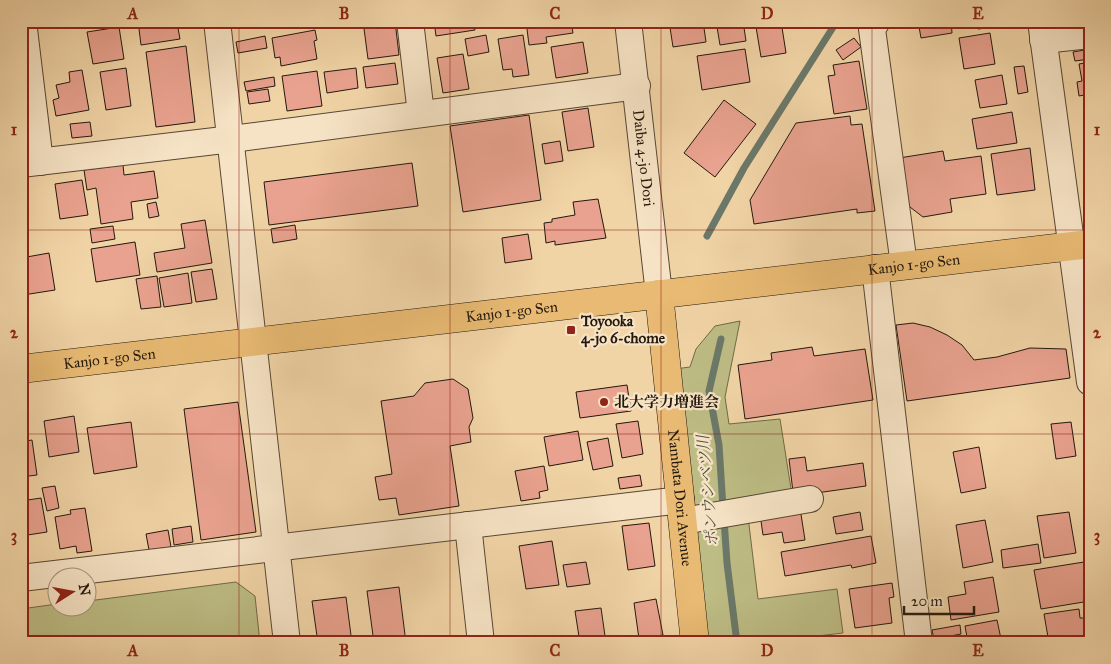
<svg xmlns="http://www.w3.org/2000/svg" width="1111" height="664" font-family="'IM FELL Great Primer','Noto Serif JP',serif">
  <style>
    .green { fill: #bdbc84; stroke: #706a48 }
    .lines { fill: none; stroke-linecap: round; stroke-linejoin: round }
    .stream { stroke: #6b7869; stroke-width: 7 }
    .building { fill: #e9a28f; stroke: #24180d }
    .minor-casing { stroke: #574733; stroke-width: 28 }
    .major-casing { stroke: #24180d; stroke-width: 29 }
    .minor { stroke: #f6e3c5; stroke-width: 26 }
    .major { stroke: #e8ba73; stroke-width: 28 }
    .grid { fill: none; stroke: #8f2418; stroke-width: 1; stroke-opacity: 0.55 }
    .poi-dot { fill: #8f2418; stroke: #f6e3c5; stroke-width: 2 }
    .labels { text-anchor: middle; stroke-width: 4.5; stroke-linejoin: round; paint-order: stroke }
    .street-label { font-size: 15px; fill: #24180d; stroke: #f6e3c5 }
    .poi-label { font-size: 15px; font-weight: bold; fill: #24180d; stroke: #f6e3c5; text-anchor: start }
    .water-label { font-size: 16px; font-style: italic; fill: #4e5043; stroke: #f6e3c5 }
    .neatline { fill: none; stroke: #8f2418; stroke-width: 2 }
    .grid-label { font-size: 16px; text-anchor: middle; font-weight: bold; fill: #8f2418 }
  </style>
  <rect width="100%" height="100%" fill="#f1d4a6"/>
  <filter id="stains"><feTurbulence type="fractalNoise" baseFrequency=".004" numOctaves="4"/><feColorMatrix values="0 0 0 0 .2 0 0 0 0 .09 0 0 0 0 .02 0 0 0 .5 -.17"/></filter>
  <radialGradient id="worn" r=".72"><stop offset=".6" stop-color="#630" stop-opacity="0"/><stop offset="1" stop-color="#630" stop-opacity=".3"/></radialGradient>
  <path class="green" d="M740,321L725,397L729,424L780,419L792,495L746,500L758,599L837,589L843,633L775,641V643H695L667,370L690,367L696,349L715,326Z
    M236,582L255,596L260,643H21V609L57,604L58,606H88V601Z"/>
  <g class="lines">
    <path class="stream" d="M707,236L744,168L837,21
      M721,339L709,391L719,445L723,508
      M724,519L727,563L737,643"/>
  </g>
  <path class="building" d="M138,21H183L184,28H178L180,39L141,45Z
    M363,21H395L399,55L368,59Z
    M434,21H474L475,30L436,36Z
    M493,21H522V23L494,27Z
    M526,21H571L573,33L546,37L547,43L529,45Z
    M669,21H703L706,42L673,47Z
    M716,21H743L746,41L720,45Z
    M755,21H781L786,53L761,57Z
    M918,21H951L952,33L921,38Z
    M977,21H1009V25L978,29Z
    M119,27L124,59L93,64L87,32Z
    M315,30L317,40L314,41L317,59L281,66L280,57L275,58L272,38Z
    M990,33L995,64L964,69L959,38Z
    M486,35L489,52L468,56L465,39Z
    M523,35L529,75L513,77L512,69L503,70L498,39Z
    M265,36L267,48L238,53L236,42Z
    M854,38L861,47L843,60L836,50Z
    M583,42L588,73L556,78L551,47Z
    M186,46L195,122L156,127L146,52Z
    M745,49L750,82L702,90L697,56Z
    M1090,49V59L1075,61L1073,52Z
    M463,54L469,89L443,93L437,58Z
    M859,61L867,109L834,114L828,76L835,75L833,65Z
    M1090,62V94L1079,96L1077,82L1082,81L1079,64Z
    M395,63L398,84L366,88L363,67Z
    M1024,66L1028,92L1018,94L1014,67Z
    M126,68L131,106L106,110L100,72Z
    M356,68L358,88L327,93L324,72Z
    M82,70L89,110L56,116L53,100L59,98L56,85L70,82L69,72Z
    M317,71L322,106L287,111L282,76Z
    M1002,75L1007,104L980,108L975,80Z
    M274,77L275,86L246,91L244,82Z
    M268,89L270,101L249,104L247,92Z
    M724,100L756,124L715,177L684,153Z
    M588,108L594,147L568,151L562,112Z
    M1012,112L1017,143L977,149L972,119Z
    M529,115L541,200L463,212L450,126Z
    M850,116L851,125L862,124L875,211L857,213V209L754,224L750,200L796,123Z
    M90,122L92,136L72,138L70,124Z
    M560,141L563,161L545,164L542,144Z
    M1030,148L1035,190L997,195L991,154Z
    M943,151L945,161L981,156L986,194L950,199L952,212L923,217L906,204L899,158Z
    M412,163L418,206L269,225L264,182Z
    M123,165L124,175L154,171L158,198L131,202L133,219L101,224L96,188L87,190L84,170Z
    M82,180L88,215L60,219L55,184Z
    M598,199L606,238L555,245V241L546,243L544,223L552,222V219L575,215L573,202Z
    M156,202L159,216L149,218L147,204Z
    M205,220L212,263L157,272L154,253L185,248L181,224Z
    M295,225L297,239L273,243L271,229Z
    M113,226L115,239L92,243L90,229Z
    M528,234L532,259L505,263L502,238Z
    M135,242L140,275L96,282L91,249Z
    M49,253L55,290L23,295L21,258Z
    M212,269L217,299L196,302L191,272Z
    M188,273L192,303L164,307L159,278Z
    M157,276L161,307L141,309L136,279Z
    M913,323L930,327L947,335L962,345L974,360L997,357L1030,348L1066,349L1070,378L907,401L896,325Z
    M812,347L814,356L865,349L873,400L745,419L738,365L772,360L771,353Z
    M453,379L468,389L473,418L469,427L471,442L450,446L459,506L399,515L396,498L379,500L375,477L392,474L381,401L414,396L425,383Z
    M627,385L631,411L580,418L576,392Z
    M238,402L256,532L201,540L184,409Z
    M74,416L79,452L49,457L44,421Z
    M638,421L643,454L622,458L616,424Z
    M131,422L137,467L94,474L87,428Z
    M1071,422L1076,456L1056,459L1051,424Z
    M578,431L583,460L549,466L544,437Z
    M608,438L613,466L593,470L587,442Z
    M32,440L37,475L21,477V442Z
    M979,447L986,488L961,493L953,452Z
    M805,457L807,471L863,463L866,486L809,494L793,492L789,459Z
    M544,466L548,490L539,492L540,498L521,501L515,471Z
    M640,475L642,486L620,489L618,478Z
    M55,486L59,508L47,511L42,488Z
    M41,498L47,532L21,536V501Z
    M85,508L92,551L77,553L76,546L60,549L55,517L71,514L70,510Z
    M800,508L805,540L784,543L782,532L763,535L760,514Z
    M860,512L863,530L836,534L833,517Z
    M1069,512L1076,553L1044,558L1037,516Z
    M985,520L993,562L963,568L956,525Z
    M649,523L655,566L628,570L622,526Z
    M191,526L193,542L174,545L172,529Z
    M168,530L171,547L149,550L146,534Z
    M871,536L876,563L852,568L851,565L785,576L781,552Z
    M552,541L559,585L526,589L519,546Z
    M1038,544L1041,563L1003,568L1001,550Z
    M586,562L590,584L567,587L563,565Z
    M1084,562L1090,601L1041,609L1034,570Z
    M993,577L999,612L951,620L948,597L966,594L964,582Z
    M892,583L894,597L889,598L892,623L855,628L849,589Z
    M399,587L406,643H374L367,591Z
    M346,597L352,643H318L312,601Z
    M656,599L663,635L639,639L634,603Z
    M601,608L606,643H580L575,611Z
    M1079,609L1080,618H1085L1088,639L1083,640L1084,643H1049L1044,614Z
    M997,620L1001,639L996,640V643H968L965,626Z
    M960,625L961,634L934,639L932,630Z
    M882,638L883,643H862V641Z"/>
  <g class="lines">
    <g class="minor-casing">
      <g id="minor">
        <path d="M23,21L40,162"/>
        <path d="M217,21L287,643"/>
        <path d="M410,21L421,114"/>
        <path id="s1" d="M628,21L659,294"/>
        <path d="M877,21L872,29L904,265"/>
        <path d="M1041,21L1090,382"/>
        <path d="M1043,40L1090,35"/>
        <path d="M21,164L232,139L637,86"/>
        <path d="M875,268L919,643"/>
        <path d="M683,521L810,499"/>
        <path d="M468,525L481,643"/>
        <path d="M21,578L681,500"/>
      </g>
    </g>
    <g class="major-casing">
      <g id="major">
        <path id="s2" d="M659,294L695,643"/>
        <path id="s3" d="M21,369L1090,244"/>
      </g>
    </g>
    <use href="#minor" class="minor"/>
    <use href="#major" class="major"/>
  </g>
  <path class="grid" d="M239,21V643M450,21V643M661,21V643M872,21V643M21,230H1090M21,434H1090"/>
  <g class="poi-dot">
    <rect x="566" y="325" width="10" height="10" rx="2.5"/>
    <circle cx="604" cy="402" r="5"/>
  </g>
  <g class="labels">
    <g class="street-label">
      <text dy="5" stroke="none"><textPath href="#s1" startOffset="138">Daiba 4-jo Dori</textPath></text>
      <text dy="5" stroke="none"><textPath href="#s3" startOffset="899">Kanjo 1-go Sen</textPath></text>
      <text dy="5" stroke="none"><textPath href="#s3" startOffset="494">Kanjo 1-go Sen</textPath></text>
      <text dy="5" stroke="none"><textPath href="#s3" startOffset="89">Kanjo 1-go Sen</textPath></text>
      <text dy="5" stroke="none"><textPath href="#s2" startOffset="205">Nambata Dori Avenue</textPath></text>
    </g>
    <g class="poi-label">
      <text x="581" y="326">Toyooka<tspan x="581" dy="17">4-jo 6-chome</tspan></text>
      <text x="614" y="407">北大学力増進会</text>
    </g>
    <g class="water-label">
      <text transform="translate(707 491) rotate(-95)" y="6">ポンウシベツ川</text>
    </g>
  </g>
  <rect width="1111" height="664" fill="none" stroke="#f1d4a6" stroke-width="55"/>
  <g transform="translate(72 592) rotate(79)"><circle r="24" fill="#f6e3c5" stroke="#a2927b"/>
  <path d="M0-4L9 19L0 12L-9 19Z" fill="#8f2418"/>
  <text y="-8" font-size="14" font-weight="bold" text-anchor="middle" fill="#24180d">N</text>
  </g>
  <path d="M904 606v8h70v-8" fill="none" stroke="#24180d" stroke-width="2.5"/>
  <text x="911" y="606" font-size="15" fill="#24180d" stroke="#f6e3c5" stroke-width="4" paint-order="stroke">20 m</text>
  <rect x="28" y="28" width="1056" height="608" class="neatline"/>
  <g class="grid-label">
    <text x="133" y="19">A</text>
    <text x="344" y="19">B</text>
    <text x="555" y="19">C</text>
    <text x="767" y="19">D</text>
    <text x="978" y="19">E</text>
    <text x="14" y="135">1</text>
    <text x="1097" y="135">1</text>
    <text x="14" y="338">2</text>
    <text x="1097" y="338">2</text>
    <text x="14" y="541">3</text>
    <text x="1097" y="541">3</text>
    <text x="133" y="656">A</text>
    <text x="344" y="656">B</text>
    <text x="555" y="656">C</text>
    <text x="767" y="656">D</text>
    <text x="978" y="656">E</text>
  </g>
  <rect width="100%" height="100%" filter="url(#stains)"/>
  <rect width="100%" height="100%" fill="url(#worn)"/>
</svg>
